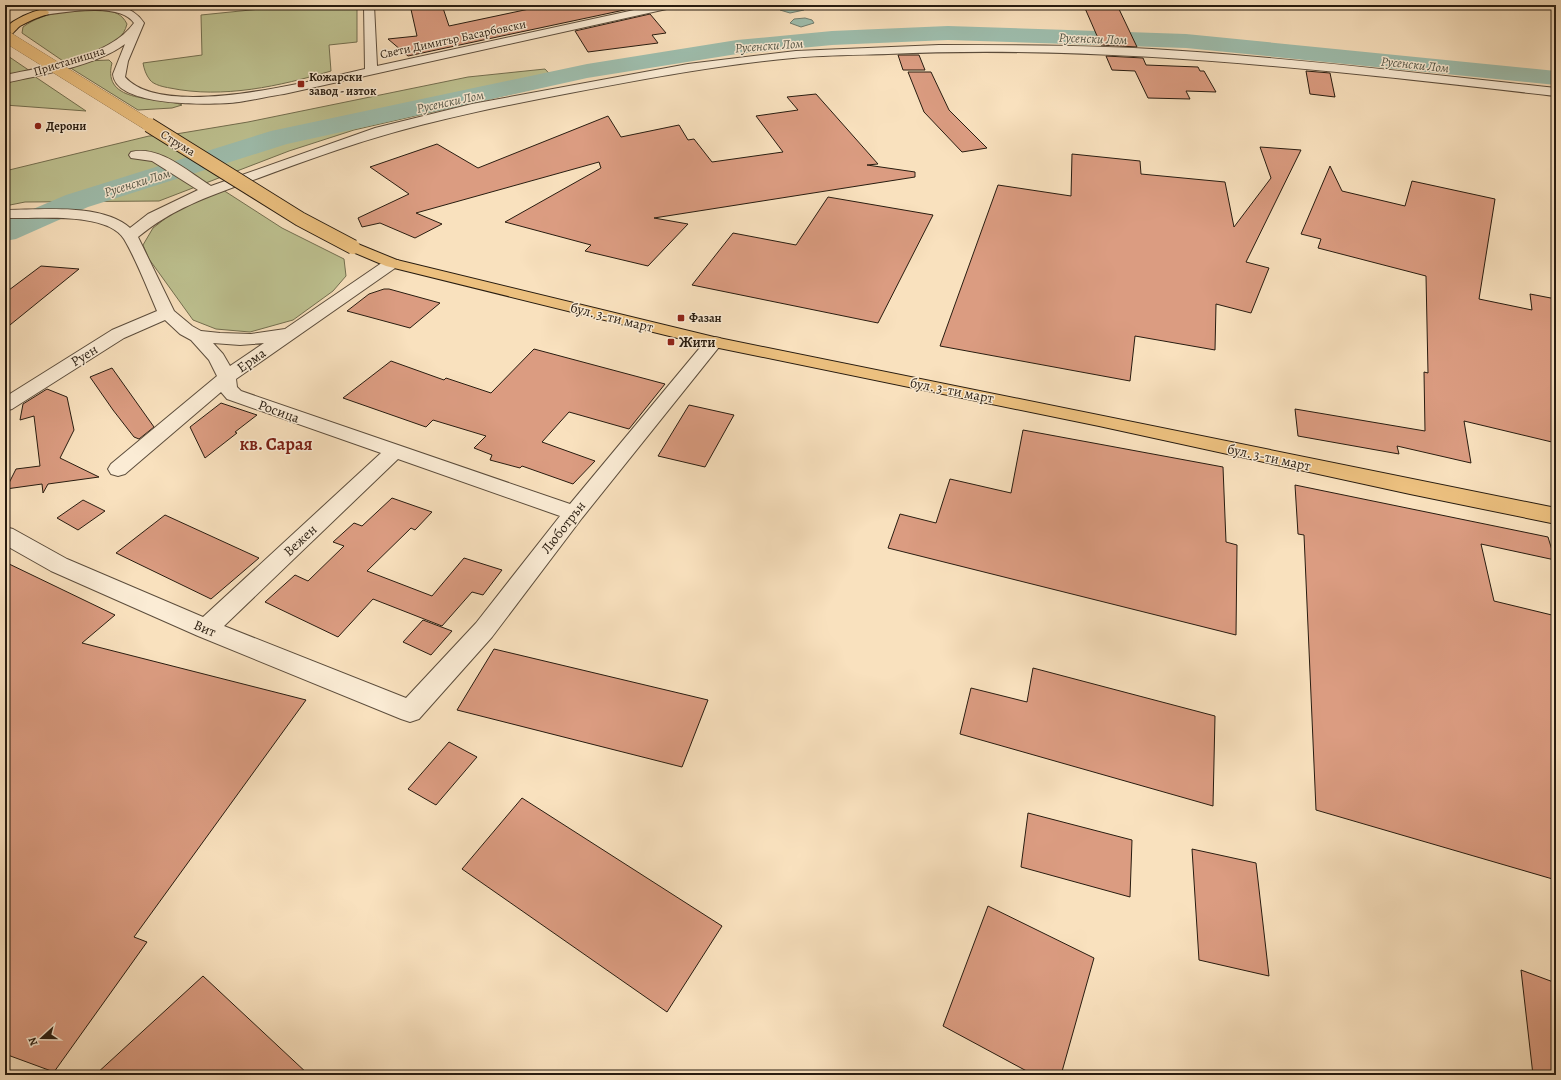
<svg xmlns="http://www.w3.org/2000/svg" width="1561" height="1080" font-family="Alegreya,serif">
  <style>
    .green { fill: #bec291; stroke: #736f50 }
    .water { fill: #9ebeae; stroke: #6f7d6f }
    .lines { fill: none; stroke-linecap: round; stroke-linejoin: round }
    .river { fill: #9ebeae; fill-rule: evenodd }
    .building { fill: #db9c81; stroke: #281c10 }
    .minor-casing { stroke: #5c4d3c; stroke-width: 2 }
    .major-casing { stroke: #281c10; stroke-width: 2 }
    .minor { fill: #fbecd5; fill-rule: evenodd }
    .major { fill: #ecc07f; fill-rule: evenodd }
    .major-bridge-far1-casing { stroke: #281c10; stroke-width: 12; stroke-linecap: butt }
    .major-bridge-casing { stroke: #281c10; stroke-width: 16; stroke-linecap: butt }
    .major-bridge-far1 { stroke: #ecc07f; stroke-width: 12 }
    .major-bridge { stroke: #ecc07f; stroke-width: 14 }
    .poi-dot { fill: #8f2418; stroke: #fbecd5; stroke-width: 1.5 }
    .labels { text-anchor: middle; stroke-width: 3; stroke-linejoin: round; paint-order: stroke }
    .far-street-label { font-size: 12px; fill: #281c10; stroke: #fbecd5 }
    .far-poi-label { font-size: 12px; font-weight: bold; fill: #281c10; stroke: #fbecd5; text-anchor: start }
    .far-water-label { font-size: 13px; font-style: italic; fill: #515547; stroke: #fbecd5 }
    .street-label { font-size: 14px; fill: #281c10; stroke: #fbecd5 }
    .poi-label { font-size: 14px; font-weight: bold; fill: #281c10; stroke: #fbecd5; text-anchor: start }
    .district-label { font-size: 18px; font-weight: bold; fill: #7a1f14; stroke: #fbecd5 }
  </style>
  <rect width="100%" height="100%" fill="#f9e1be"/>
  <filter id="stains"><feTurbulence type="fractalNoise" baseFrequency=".005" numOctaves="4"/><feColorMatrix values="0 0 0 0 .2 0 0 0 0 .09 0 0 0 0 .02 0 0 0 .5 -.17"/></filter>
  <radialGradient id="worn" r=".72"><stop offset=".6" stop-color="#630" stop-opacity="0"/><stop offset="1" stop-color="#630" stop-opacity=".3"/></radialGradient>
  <path class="green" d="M300,5H357V42L329,45L331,71C280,86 223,99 170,88C164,87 154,85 150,80C146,75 144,69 143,63L202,55L201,15Z
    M104,9C115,12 122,14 127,24C121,49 88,55 66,63L22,33L23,27C46,10 77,10 104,9Z
    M5,54L30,71L5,76Z
    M109,60L112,63C101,105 160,96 182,105L172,108L138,110L69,67L86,61Z
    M545,69L558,83L354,130L289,151L159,201L25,202L5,206V171L149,136L170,135L248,122L468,77Z
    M34,76L86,111L5,105V82Z
    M223,190L282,228L344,259L346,276L333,291L293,320L250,332L216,329L193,320L149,259L143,245L153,228L175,211Z"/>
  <path class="water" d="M787,5L800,6L804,10L790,13L780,10L782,7Z
    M805,18L812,20L814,23L801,27L790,23L794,19Z"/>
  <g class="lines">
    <path class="river" d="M948,26L1186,34L1556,71V85L1186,48L948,40L832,45L737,54L587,78L287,144L88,207L16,239L5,241V221L66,195L271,131L587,64L737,40L832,31Z"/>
  </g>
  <path class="building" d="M410,5H442L449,26L548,5H642L643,6L408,56L388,39L417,36Z
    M1084,6L1118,7L1137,47L1101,45Z
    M650,14L666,33L652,35L658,43L588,52L575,31Z
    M898,55H919L925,70H903Z
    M1106,56L1143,58L1146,65L1198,67L1200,71H1204L1216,92L1186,91L1190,99L1148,98L1135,71L1112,70Z
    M1306,71L1330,73L1335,97L1310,94Z
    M908,72H931L949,110L987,148L962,152L924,112Z
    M816,94L878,164L867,165L915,172V177L654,218L688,224L648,266L585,251L591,245L505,222L601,168L599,162L416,213L442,224L415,238L380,223L362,227L358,218L409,194L370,167L437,144L478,168L608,116L621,137L679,125L688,140L694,139L712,162L783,152L756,116L798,110L787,97Z
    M1260,147L1301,150L1246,262L1269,268L1251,313L1216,304L1215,350L1135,336L1130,381L940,346L998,185L1071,196L1072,154L1140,161L1141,174L1225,182L1234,227L1271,178Z
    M1330,166L1342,191L1405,206L1412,181L1495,199L1479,299L1532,310L1530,294L1556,299V443L1464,421L1471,463L1397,446L1399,454L1298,436L1295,409L1425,431L1424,372L1428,373L1426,276L1318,248L1321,239L1301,234Z
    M828,197L933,215L878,323L692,285L733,233L796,245Z
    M41,266L79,269L5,329V293Z
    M384,289H389L440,303L410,328L347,311L369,294Z
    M534,349L665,384L629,429L569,412L542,442L595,461L573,484L522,466L520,468L490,460L492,455L474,448L486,436L433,420L426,427L343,398L391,361L444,380L446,378L491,393Z
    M112,368L154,427L139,439L134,437L113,410L90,377Z
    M47,389L67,397L74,430L60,458L99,477L48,484L43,493L42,484L6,489L16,469L40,466L34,416L20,420L23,404Z
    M221,403L257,415L235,432L237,433L205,458L190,427Z
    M689,405L734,415L705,467L658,456Z
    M1023,430L1223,467L1226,542L1237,545L1236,635L888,548L900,514L936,523L950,479L1011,493Z
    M1295,485L1548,537L1555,560L1481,544L1494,601L1556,616V880L1316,810L1304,535L1298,534Z
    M392,498L432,512L415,530L411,528L367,571L432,596L464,558L502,570L483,595L472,592L442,626L373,599L338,637L265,602L295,575L308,581L344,546L333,542L354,523L362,526Z
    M83,500L105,511L78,530L57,518Z
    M165,515L259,558L211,599L116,553Z
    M5,562L115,615L82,643L306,700L134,937L147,942L54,1072L5,1054Z
    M423,620L452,631L431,655L403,642Z
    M494,649L708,700L682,767L457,710Z
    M1033,668L1215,716L1213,806L960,734L971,688L1027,702Z
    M449,742L477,757L436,805L408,789Z
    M522,798L722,926L667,1012L462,869Z
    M1028,813L1132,840L1130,897L1021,867Z
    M1192,849L1256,863L1269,976L1199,960Z
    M988,906L1094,958L1061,1075H1034L943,1026Z
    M1521,970L1556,983V1075H1533Z
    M203,976L309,1075H95Z"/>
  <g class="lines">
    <g class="minor-casing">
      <path id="minor" d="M76,5C100,5 129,0 144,23L128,61L125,77C163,121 314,80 365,69L364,5H374L377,66L657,5H676L671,8L284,94C269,96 254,100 239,102C215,105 115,108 113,74L125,44C96,66 40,75 5,83V75C44,67 110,57 134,23C120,2 65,12 44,15L39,12L44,9Z
        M939,45C1025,45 1111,45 1197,52C1317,61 1436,75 1556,88V96C1334,71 1112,44 888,54C856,55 825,55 793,58C718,65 644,79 570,93C491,108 413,124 337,150C307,160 278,171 248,182C207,197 172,209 138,237L174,311L192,326L201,331L220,333L251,334L285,329L386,260H398L400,263L398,266L236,379L237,387L241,391L570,504L708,338L714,337L720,338L723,342L582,518L492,637L419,719L410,722L401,719L198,636L51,571L5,545V527L13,529L67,559L203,617L381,453L227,399L221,392L125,474L118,476L111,474L108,469L111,464L217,376L209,360L191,340L180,334L165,320L124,338L12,409L5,411V397L112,330L157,311C147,288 137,261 124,239C107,211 35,219 5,218V210C41,210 102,203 130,228L148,214L198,190L152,161L131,158L129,155L131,152C160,145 188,172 211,186L375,128L472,104L688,64L796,51ZM213,343L240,345L264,343L230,366L223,354ZM398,459L560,516L476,623L406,698L224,626Z"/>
    </g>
    <g class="major-casing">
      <path id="major" d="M44,9L49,12L48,14C38,17 29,21 20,26C15,30 11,37 5,38V28C16,18 30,12 44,9Z
        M353,242L397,260L714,337L1556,508V524L1410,494L1099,426L714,347L386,266L348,250L345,247L348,244Z"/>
    </g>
    <use href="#minor" class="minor"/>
    <use href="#major" class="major"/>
    <g class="major-bridge-far1-casing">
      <path id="major-bridge-far1" d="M5,36L150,126"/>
    </g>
    <g class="major-bridge-casing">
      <path id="major-bridge" d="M149,125L300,219L353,247"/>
    </g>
    <use href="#major-bridge-far1" class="major-bridge-far1"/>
    <use href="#major-bridge" class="major-bridge"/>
  </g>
  <g class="poi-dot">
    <rect x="297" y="80" width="8" height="8" rx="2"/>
    <circle cx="38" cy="126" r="4"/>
    <rect x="677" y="314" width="8" height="8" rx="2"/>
    <rect x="667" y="338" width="8" height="8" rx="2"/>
  </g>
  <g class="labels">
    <g class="far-street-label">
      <text transform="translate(453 39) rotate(-12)" y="4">Свети Димитър Басарбовски</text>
      <text transform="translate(69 61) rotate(-17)" y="4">Пристанищна</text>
      <text transform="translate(178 143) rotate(32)" y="4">Струма</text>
    </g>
    <g class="far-poi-label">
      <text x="309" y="81">Кожарски<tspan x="309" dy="14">завод - изток</tspan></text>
      <text x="46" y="130">Дерони</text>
      <text x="689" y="322">Фазан</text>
    </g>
    <g class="far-water-label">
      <text transform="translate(1093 38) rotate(2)" y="5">Русенски Лом</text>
      <text transform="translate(769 45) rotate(-4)" y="5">Русенски Лом</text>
      <text transform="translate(1415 64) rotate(6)" y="5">Русенски Лом</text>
      <text transform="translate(450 101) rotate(-12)" y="5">Русенски Лом</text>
      <text transform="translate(137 182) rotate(-17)" y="5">Русенски Лом</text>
    </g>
    <g class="street-label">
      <text transform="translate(612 317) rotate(14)" y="5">бул. 3-ти март</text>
      <text transform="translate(84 355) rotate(-32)" y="5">Руен</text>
      <text transform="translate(251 360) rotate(-35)" y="5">Ерма</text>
      <text transform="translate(952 390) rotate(11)" y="5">бул. 3-ти март</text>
      <text transform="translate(279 411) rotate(20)" y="5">Росица</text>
      <text transform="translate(1269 457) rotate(12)" y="5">бул. 3-ти март</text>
      <text transform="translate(563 527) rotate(-52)" y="5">Люботрън</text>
      <text transform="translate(300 540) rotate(-43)" y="5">Вежен</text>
      <text transform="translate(205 628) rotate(23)" y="5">Вит</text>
    </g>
    <g class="poi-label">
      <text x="679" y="347">Жити</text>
    </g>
    <g class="district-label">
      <text x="276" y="450">кв. Сарая</text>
    </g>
  </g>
  <rect width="1561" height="1080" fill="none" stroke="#f9e1be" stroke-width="20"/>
  <rect x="6" y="6" width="1549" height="1068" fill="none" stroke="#281c10" stroke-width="2"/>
  <rect x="10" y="10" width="1541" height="1060" fill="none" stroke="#281c10"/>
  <g transform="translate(42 1038) rotate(249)" stroke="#fbecd5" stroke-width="3" paint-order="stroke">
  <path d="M0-3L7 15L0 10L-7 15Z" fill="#281c10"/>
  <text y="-6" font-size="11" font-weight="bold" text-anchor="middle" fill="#281c10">N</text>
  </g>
  <rect width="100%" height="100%" filter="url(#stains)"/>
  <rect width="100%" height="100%" fill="url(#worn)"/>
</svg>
